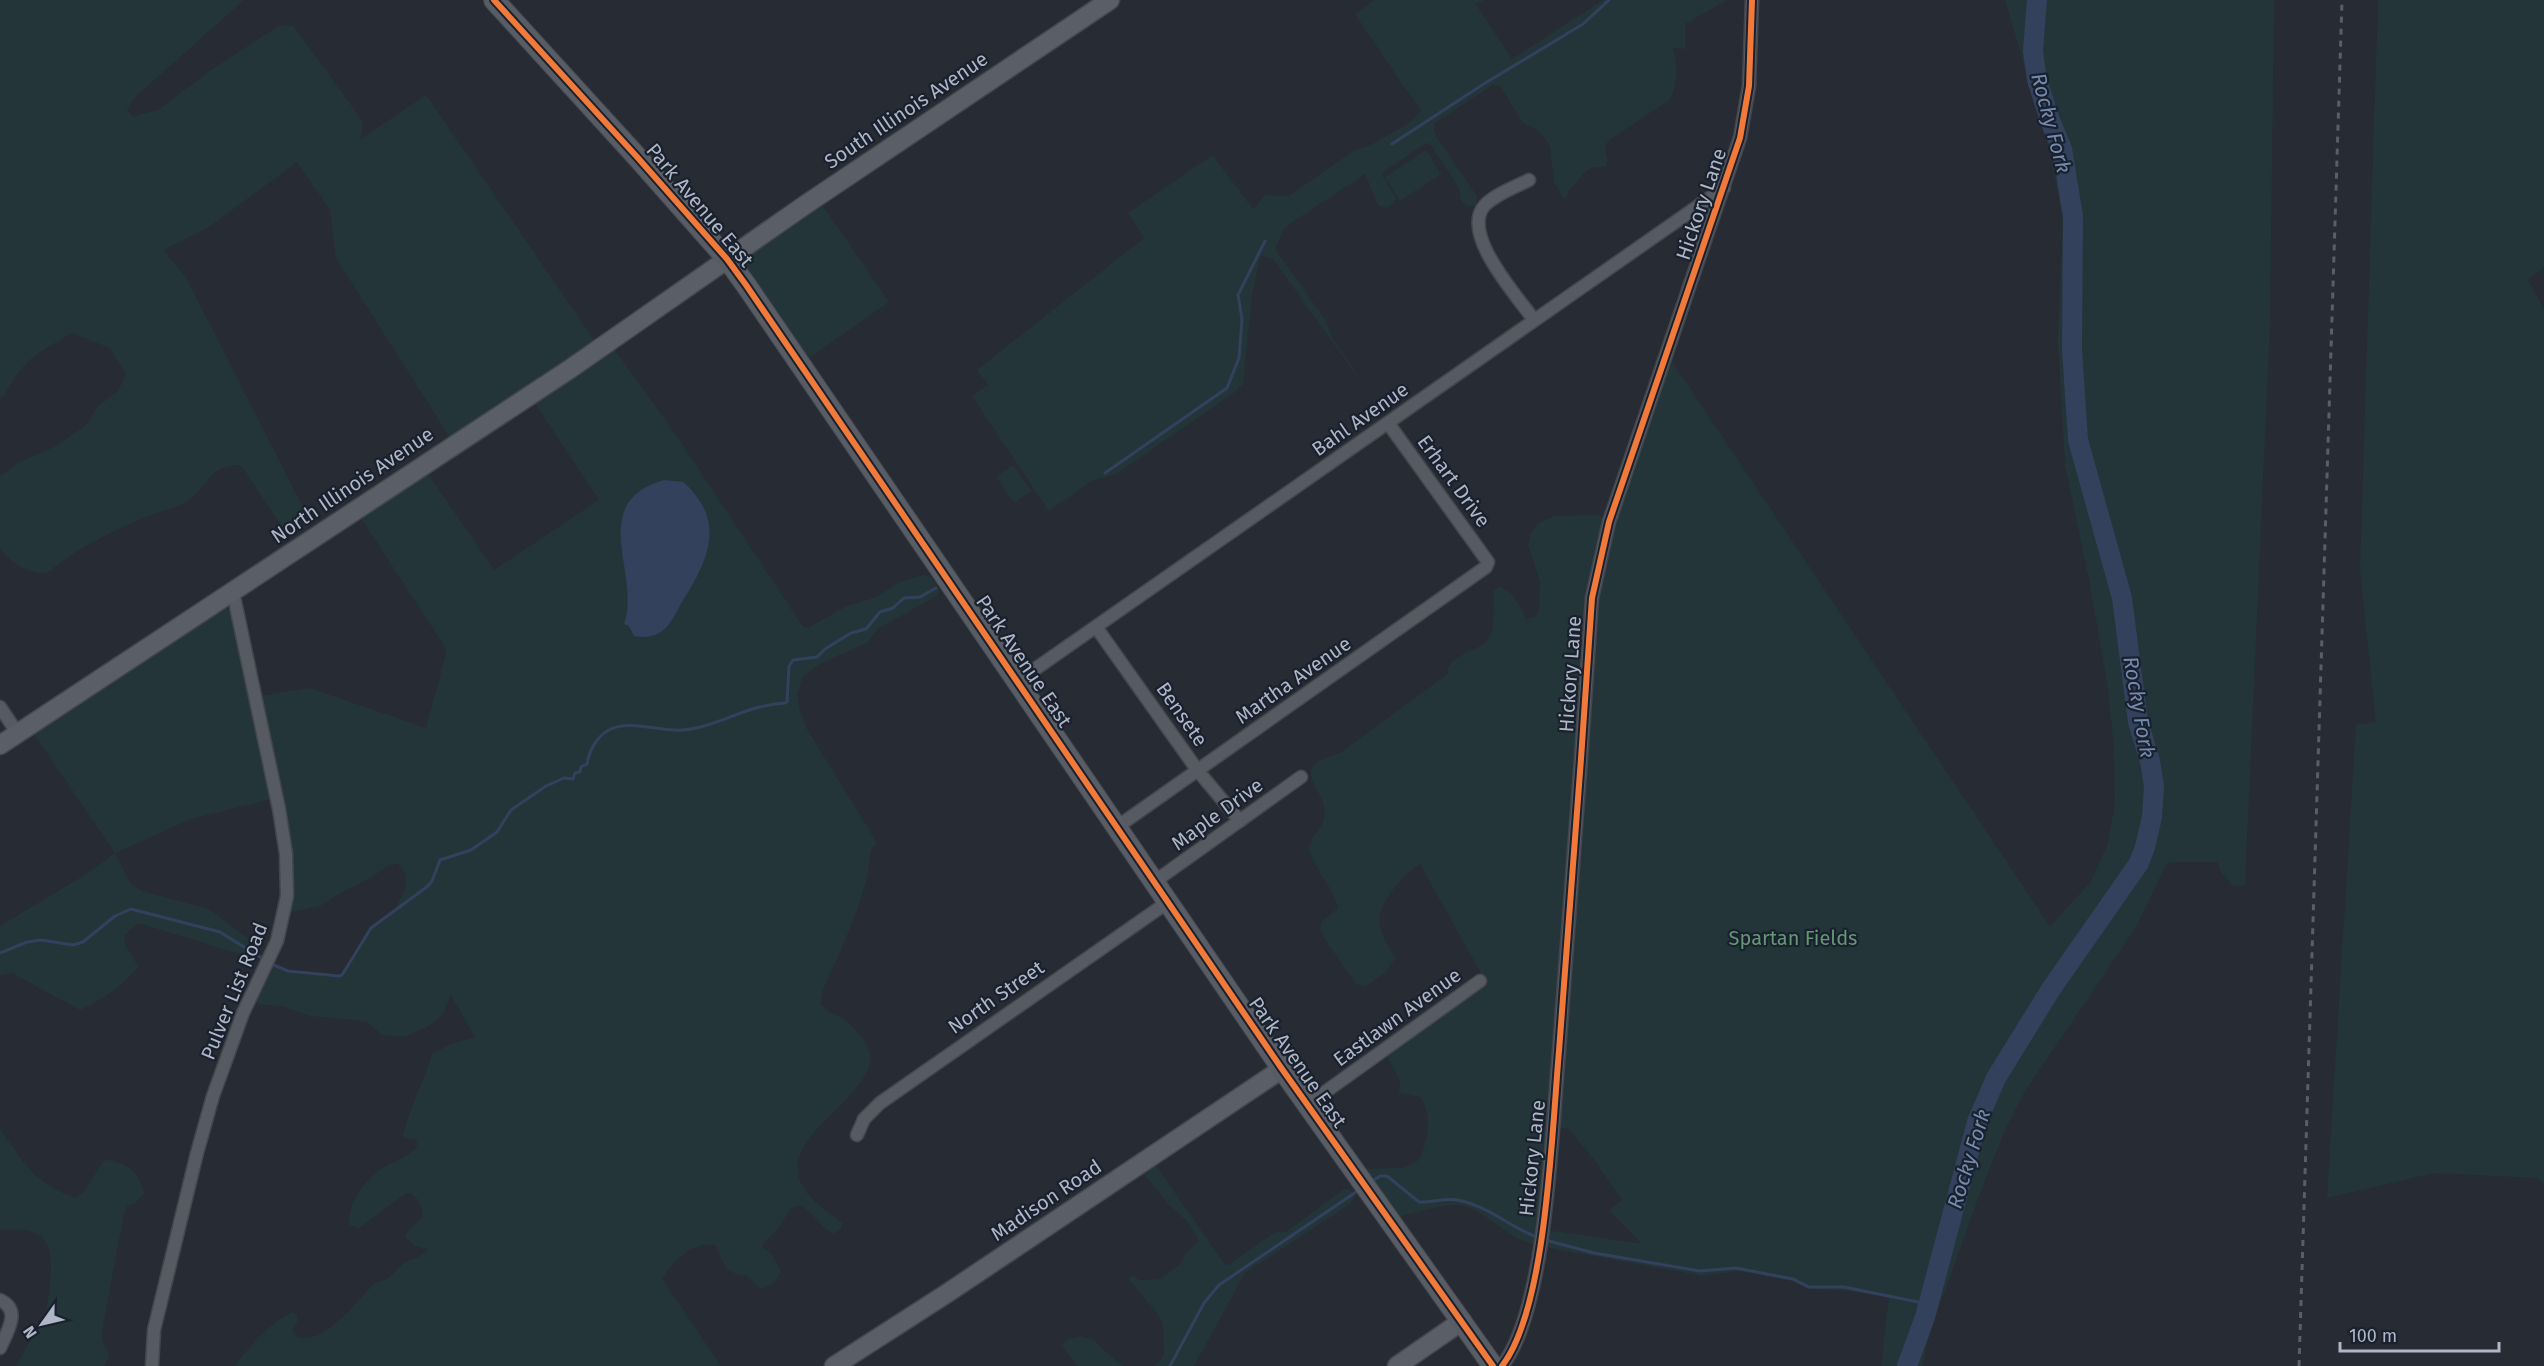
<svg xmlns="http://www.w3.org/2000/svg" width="2544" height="1366" font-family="'Fira Sans',sans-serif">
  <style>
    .green { fill: #243539 }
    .water { fill: #33415d }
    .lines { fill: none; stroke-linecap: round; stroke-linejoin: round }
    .stream { stroke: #33415d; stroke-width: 3 }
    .river { stroke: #33415d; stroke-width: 20 }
    .street-casing { stroke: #43464c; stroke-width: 15 }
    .secondary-casing { stroke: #43464c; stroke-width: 21 }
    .primary-casing { stroke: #444850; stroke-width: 22 }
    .street { stroke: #565a62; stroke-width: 12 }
    .secondary { stroke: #5a5e67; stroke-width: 18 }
    .primary { stroke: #585c64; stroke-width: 20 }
    .rail { stroke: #5a5e65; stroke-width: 3; stroke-dasharray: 6 6; stroke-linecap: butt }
    .cycleway-casing { stroke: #1a212e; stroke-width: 10 }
    .cycleway { stroke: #f17a3a; stroke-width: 6 }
    .labels { text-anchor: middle; stroke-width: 4.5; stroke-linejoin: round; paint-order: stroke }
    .street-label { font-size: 20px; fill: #afb6c6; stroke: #1a212e }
    .park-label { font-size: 20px; fill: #669775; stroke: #1a212e }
    .water-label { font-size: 21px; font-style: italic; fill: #768aaf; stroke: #1a212e }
  </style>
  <rect width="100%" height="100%" fill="#272b33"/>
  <path class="green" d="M0,0H244L134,98L127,110L133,117L159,109L211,70L280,25L293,26L362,120L361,139L426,95L596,343L451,439L336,258L330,210L297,162L209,227L163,250L185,276L303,507L299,527L293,536L285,531L241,465C211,465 210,482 190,499C178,508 157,512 143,518C108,533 76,549 47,573C25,572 14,566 0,548V476L18,463L58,445L86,425L97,407L118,391L126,374L110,348L72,333C35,355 25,357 4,396L0,397Z
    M1375,0H1486L1475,3L1512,59L1603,0H1727L1685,24V49L1672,48C1679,60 1677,89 1669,100L1608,141L1605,147L1608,161L1606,166C1599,168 1591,166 1586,171C1579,177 1578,185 1569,189L1567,196L1564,199L1554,182L1550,147L1544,137L1539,131L1522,122L1501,87L1494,84L1435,123L1434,130L1436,136L1477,196L1476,205L1467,207L1461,200L1459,188L1430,144L1426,143L1383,172L1382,175L1396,198L1393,204L1387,208L1378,205L1365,174L1285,227L1275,249L1324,318L1333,339L1380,408L1273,259L1263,256L1260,258L1252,295L1243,384L1235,392L1116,474L1091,481L1049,511L972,396L988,385L977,370L1144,238L1128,213L1210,157L1213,156L1253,209L1265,195L1289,196L1355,150L1371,145L1408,124L1422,110L1402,84L1355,14Z
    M2005,0H2274L2270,321L2245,885L2233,886L2220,871L2218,862H2171L2166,865L2136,927L2025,1091L2006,1128L1983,1185L1930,1332L1922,1366H1881L1889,1297L1840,1290L1807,1289L1792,1281L1738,1271L1703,1276L1544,1247L1546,1230L1642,1244L1609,1210L1622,1200L1596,1162L1569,1129L1557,1127L1597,598L1614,521L1671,360L2050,927L2091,881L2108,843L2115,803L2114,751L2109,695L2091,590L2065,464L2058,341L2063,222L2051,156Z
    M2378,0H2544V267L2528,280L2544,309V1184L2537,1178L2434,1173L2327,1198L2356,725L2376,722L2360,570Z
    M1426,150L1441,174L1400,201L1385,177Z
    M821,203L889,302L807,359L738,259Z
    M612,346L676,435L803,627L808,628L847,606L876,597L900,582L923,575L931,577L939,590L938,595L879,628L867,643L821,663L803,676L797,694L800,712L807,729L877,843L870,851C872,878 849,931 838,957C831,973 822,987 820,1004C830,1015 837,1014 846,1021C853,1027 863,1038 867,1046C890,1091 774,1133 802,1185C810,1201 827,1211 842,1223L841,1229L833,1234C820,1226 813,1213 800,1205L791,1208L778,1229L766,1240L762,1246L773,1256L781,1272L775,1282L761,1289L747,1276L736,1274L727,1269L715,1245C693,1241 672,1261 662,1279L721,1366H235C250,1345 269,1323 293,1312L297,1316V1322L292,1330L295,1336C324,1349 358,1298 376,1282C393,1281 395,1268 407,1261C410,1259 413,1260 416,1258C420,1257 424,1252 428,1249L415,1246L405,1237L407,1232L423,1217C423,1206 419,1200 411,1193L405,1194L359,1228L349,1225C346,1206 365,1179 381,1169C395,1160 402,1161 417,1147V1141L415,1139L405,1138L403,1135C410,1106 424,1082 432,1054L451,1044L475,1037L451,995L443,1014L429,1026L404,1037L382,1035L366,1021L310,1016L282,1006L257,1004L256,1000L274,964L289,970L339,976L342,974L365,934L370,926L395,910L406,887V875L398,864L389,865L372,877L342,892L320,906L291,912V861L261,696L310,688L426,728L447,650L359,515L426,471L494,570L599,500L532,399Z
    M1013,465L1031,491L1014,503L996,477Z
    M1596,515L1605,518L1595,551L1587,596L1547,1125L1535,1245C1507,1238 1484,1209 1461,1205C1447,1203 1411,1214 1396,1217L1363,1169L1403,1168L1419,1160C1429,1138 1432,1119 1421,1097L1399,1093L1400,1081L1386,1054L1486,982L1420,864C1402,876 1400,880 1388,897C1371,922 1382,935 1395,958C1389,972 1376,979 1364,987L1356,984L1320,932L1321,922L1338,908C1333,888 1315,869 1308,848C1311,838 1321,829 1324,819C1331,789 1281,770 1340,753L1448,674L1447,669C1458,650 1485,651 1491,634C1495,622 1493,605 1494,591L1499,587C1513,590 1520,607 1526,619L1536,617L1539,611L1540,582L1528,545L1530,534L1539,523L1555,516Z
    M222,605L232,612L271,799L191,819L115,853L131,884L142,891L209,909L258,946L257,959L138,923L124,936L126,946L138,966C125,985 101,1000 80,1010L12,973L0,975V926L90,872L115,853L32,731Z
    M0,1129C25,1164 33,1183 76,1198L83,1193L104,1160C125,1161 139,1172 144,1193L135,1203L127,1206L124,1214L103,1325L102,1340L109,1355L104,1366H16C26,1348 37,1331 45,1312C49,1303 49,1290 50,1280C55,1237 41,1227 0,1230Z
    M1153,1167H1157L1225,1265H1228L1277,1231L1286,1232L1344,1189L1350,1190L1355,1196L1350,1204L1245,1273L1194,1366H1153L1158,1363L1164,1354L1163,1324L1157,1313L1129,1279L1132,1276L1140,1280L1161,1279L1179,1265L1188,1251L1199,1241L1189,1223L1168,1204L1145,1175Z
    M1082,1336L1094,1341L1122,1366H1077L1062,1345L1069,1339Z"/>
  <path class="water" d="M664,480L683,482C694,491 705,506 708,520C715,548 696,580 682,602C676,612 671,625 661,632C653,637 643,638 634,636L629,626L624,624C642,575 585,503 664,480Z"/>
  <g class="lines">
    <path class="stream" d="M1392,144L1482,85L1583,24L1609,0
      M1105,473L1227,388L1239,358L1242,319L1238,295L1265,241
      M0,953L27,942L41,940L73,945L83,942L115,916L131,909L220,932L263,959
      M269,963L288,971L339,976L342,975L371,928L428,886L432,881L440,860L471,850L497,832L511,810L546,786L564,778L573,779L575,773L580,772L581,767L587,764C589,751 597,736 609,730C628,719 662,732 683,730C718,727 746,705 785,703L787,702L789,666L793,660L817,657L825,649L851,633L866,629L880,612L893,608L904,598L920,597L936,588
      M1372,1181L1380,1176H1387L1419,1202C1431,1203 1444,1198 1457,1200C1487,1205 1511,1228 1539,1238
      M1545,1240L1594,1253L1700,1271L1736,1268L1793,1279L1809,1287H1844L1928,1304
      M1170,1366L1204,1303L1219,1285L1359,1190"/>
    <path class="river" d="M1907,1366L1925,1317L1977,1122L1996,1078L2051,989L2139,863L2145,847L2152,817L2154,786L2150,761L2138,722L2122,598L2078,440L2072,349L2073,216L2062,149L2051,123L2037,80L2033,51L2037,0"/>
    <g class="street-casing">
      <path id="street" d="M1529,180C1515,187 1496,194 1485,205C1459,233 1518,297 1534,320
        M1096,627L1198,771L1240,821
        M1018,681L1724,188
        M0,707L18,734
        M1117,827L1486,567L1488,562L1388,423
        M1154,882L1301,777
        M1307,1105L1480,981
        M857,1135L864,1119L880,1103L1168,902
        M0,1300C22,1310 7,1332 0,1348
        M152,1366L154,1330L197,1153L213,1096L243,1013L277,941L287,896L286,854L279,809L233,592
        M1502,1366C1547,1309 1552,1127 1559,1051C1571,901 1582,749 1592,598L1609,522L1740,138L1749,86L1752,0"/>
    </g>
    <g class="secondary-casing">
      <path id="secondary" d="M0,745L570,369L805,205L1110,0
        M834,1366L946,1294L1282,1069
        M1397,1366L1462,1321"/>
    </g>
    <g class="primary-casing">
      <path id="primary" d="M494,0L638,158L727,259L746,285L1282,1069L1493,1366"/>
    </g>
    <use href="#street" class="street"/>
    <use href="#secondary" class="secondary"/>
    <use href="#primary" class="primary"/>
    <path class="rail" d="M2299,1366L2342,0"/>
    <g class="cycleway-casing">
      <path id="cycleway" d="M494,0L638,158L727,259L746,285L1282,1069L1493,1366
        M1502,1366C1547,1309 1552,1127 1559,1051C1571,901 1582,749 1592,598L1609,522L1740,138L1749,86L1752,0"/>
    </g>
    <use href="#cycleway" class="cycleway"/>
  </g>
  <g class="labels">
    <g class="street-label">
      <text transform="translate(906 110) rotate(-34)" y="7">South Illinois Avenue</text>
      <text transform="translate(1701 204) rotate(-71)" y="7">Hickory Lane</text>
      <text transform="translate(700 205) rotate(50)" y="7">Park Avenue East</text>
      <text transform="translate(1360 419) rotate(-35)" y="7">Bahl Avenue</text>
      <text transform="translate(1454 481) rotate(54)" y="7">Erhart Drive</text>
      <text transform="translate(352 485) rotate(-34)" y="7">North Illinois Avenue</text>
      <text transform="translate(1024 661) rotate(56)" y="7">Park Avenue East</text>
      <text transform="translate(1570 674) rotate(-86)" y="7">Hickory Lane</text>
      <text transform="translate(1293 680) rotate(-35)" y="7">Martha Avenue</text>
      <text transform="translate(1182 714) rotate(55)" y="7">Bensete</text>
      <text transform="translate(1217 814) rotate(-36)" y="7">Maple Drive</text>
      <text transform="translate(234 991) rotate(-68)" y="7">Pulver List Road</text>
      <text transform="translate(996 997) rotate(-35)" y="7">North Street</text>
      <text transform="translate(1397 1017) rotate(-36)" y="7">Eastlawn Avenue</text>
      <text transform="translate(1298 1062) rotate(55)" y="7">Park Avenue East</text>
      <text transform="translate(1532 1158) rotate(-84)" y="7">Hickory Lane</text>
      <text transform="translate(1046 1200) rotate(-34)" y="7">Madison Road</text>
    </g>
    <g class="park-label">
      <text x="1793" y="945">Spartan Fields</text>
    </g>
    <g class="water-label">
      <text transform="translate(2051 123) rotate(75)" y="7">Rocky Fork</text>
      <text transform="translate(2139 707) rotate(80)" y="7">Rocky Fork</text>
      <text transform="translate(1969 1159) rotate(-73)" y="7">Rocky Fork</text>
    </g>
  </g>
  <g transform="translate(42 1324) rotate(236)" stroke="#1a212e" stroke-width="4.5" paint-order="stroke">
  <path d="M0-4.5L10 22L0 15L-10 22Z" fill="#afb6c6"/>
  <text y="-9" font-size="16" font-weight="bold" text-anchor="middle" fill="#afb6c6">N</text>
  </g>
  <path d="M2340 1342v9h159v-9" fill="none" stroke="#afb6c6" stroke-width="3"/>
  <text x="2349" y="1342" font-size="18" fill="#afb6c6" stroke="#1a212e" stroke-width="4.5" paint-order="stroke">100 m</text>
</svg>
